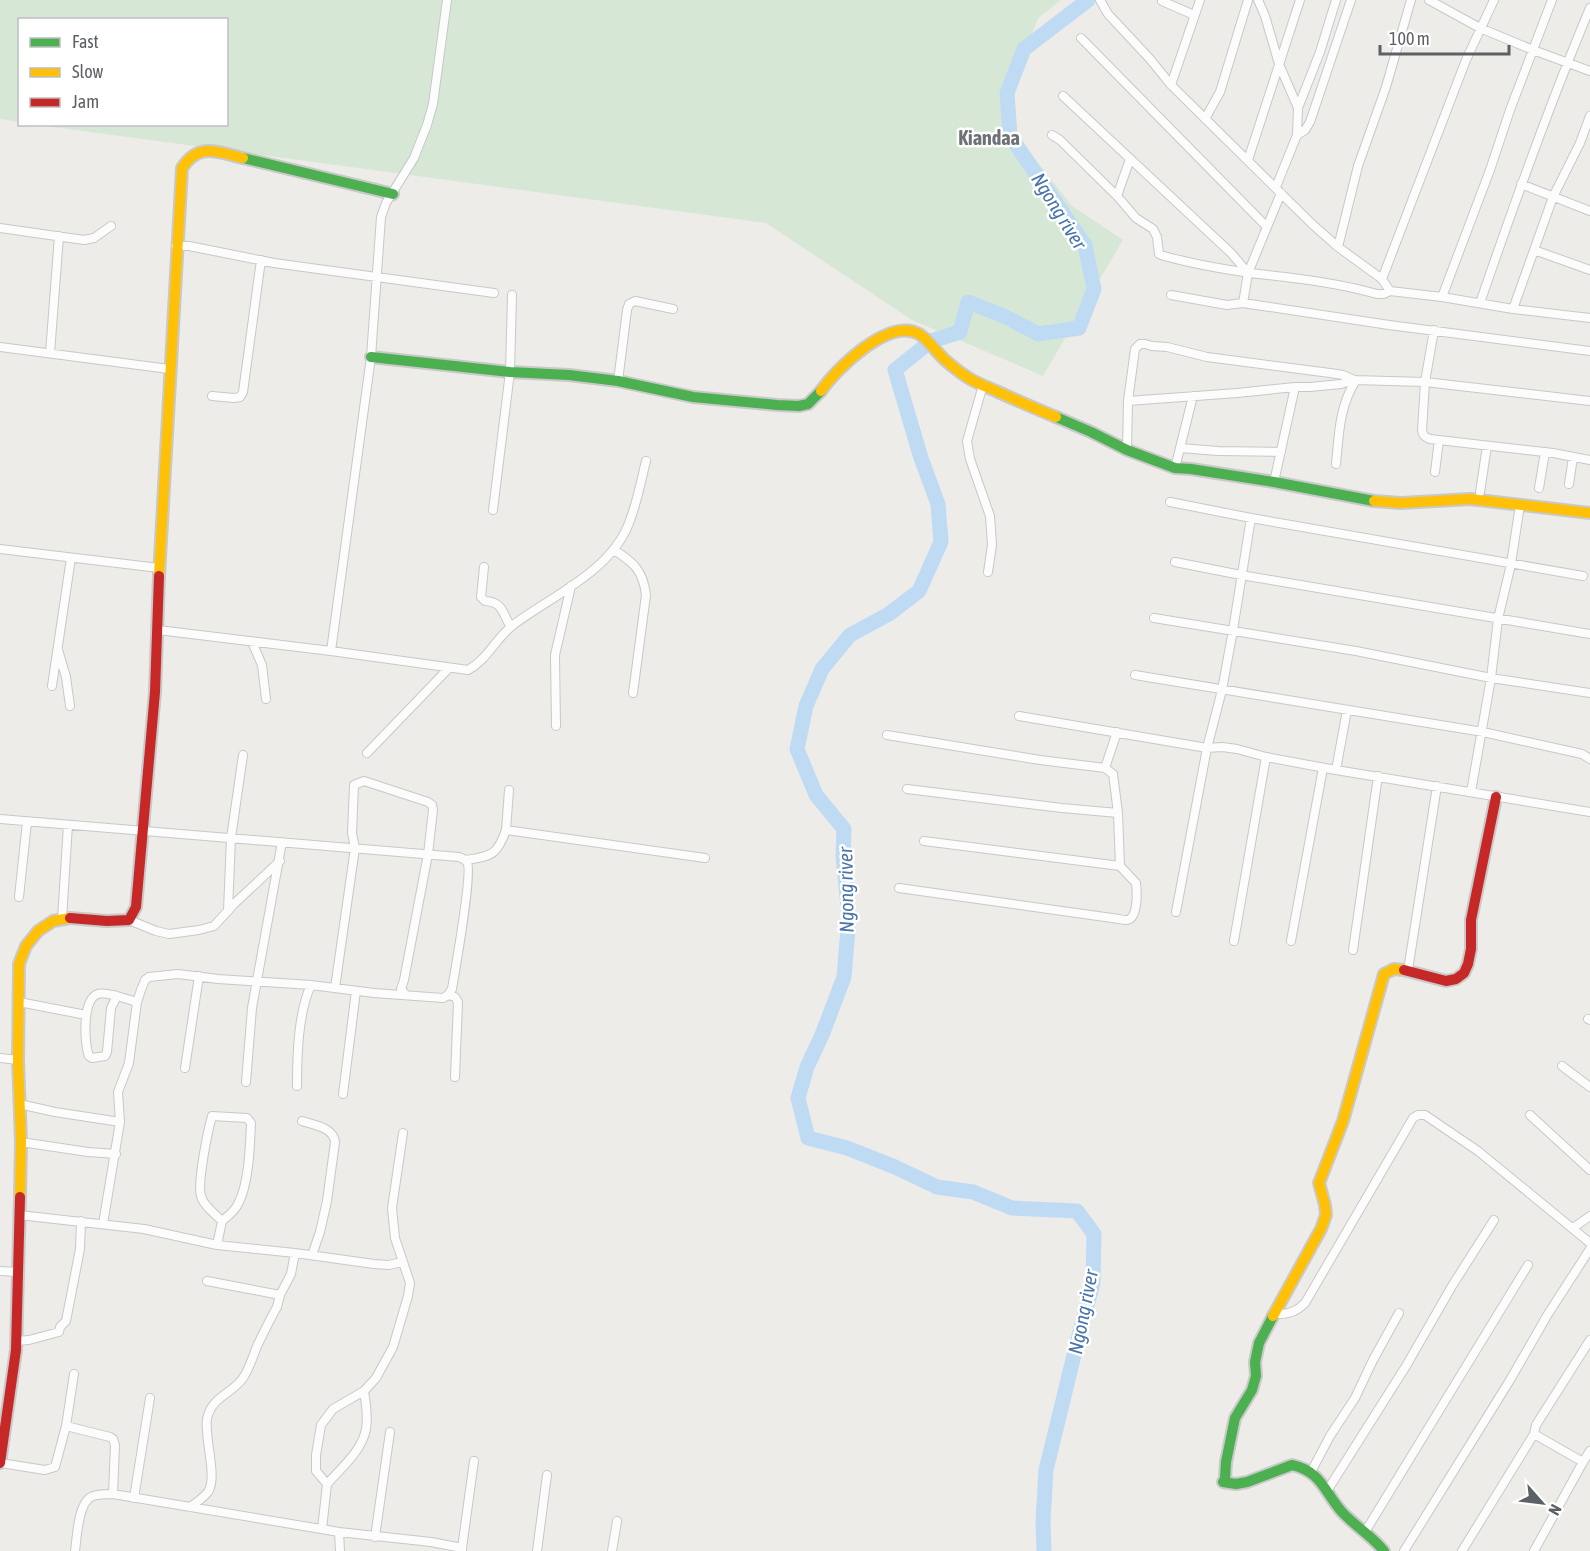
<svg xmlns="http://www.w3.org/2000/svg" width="1590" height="1551" font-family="'Asap Condensed',sans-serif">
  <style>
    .green { fill: #d6e8d5 }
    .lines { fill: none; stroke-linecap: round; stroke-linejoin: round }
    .river { stroke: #bfdbf4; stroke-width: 15 }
    .street-casing { stroke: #c9c8c8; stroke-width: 10 }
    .fast-casing { stroke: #c9c9ca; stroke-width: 14 }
    .slow-casing { stroke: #c9c9ca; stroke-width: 14 }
    .jam-casing { stroke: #c9c9ca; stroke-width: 14 }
    .street { stroke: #fcfcfc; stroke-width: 8 }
    .fast { stroke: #4caf50; stroke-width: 10 }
    .slow { stroke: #ffc107; stroke-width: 10 }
    .jam { stroke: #c62828; stroke-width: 10 }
    .labels { text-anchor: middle; stroke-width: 5; stroke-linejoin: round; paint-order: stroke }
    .neighbourhood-label { font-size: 20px; font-weight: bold; fill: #6e7277; stroke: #fff }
    .water-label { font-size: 20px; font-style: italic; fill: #4975aa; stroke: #fff }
  </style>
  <rect width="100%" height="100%" fill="#edece8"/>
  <path class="green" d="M0,0H1061L1038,18L1001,116L1072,206L1123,240L1043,376L912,320L766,223L38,125L226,124V20H20L19,122L0,119Z"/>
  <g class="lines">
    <path class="river" d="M1044,1551L1043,1521L1046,1470L1076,1347L1093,1283L1094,1234L1077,1211L1012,1208L973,1192L937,1187L895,1167L847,1148L808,1138L798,1098L807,1067L822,1035L844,977L849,916L843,857L844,829L816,795L797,749L806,706L822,669L850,635L889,614L919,591L941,542L938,504L921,458L895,370L931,341L960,332L968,302L1006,317L1038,334L1079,328L1094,289L1085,245L1010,136L1007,93L1024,49L1088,0"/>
    <g class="street-casing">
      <path id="street" d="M1100,0L1108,14L1150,59L1171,85L1312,224L1338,247L1382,279L1390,291
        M1258,0L1265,16L1279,64L1298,108
        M1429,0L1480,28L1533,50L1590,71
        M1162,1L1194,15
        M1081,38L1267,227L1248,273L1243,303
        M1171,85L1200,0
        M1063,96L1231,253L1248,273
        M1205,119L1220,92L1248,0
        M1052,135L1060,140L1117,196L1136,218L1153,229L1157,237L1159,254L1164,256C1193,264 1221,269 1250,273C1293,278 1335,282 1377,294H1384L1390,291L1442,297L1513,309L1590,318
        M1297,135L1305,130L1310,122L1351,0
        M1248,160L1300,0
        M1521,184L1590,211
        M1276,187L1297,135L1298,108L1320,52L1336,0
        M1117,196L1130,159
        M1267,227L1281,193
        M0,228L84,240L94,238L111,226
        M176,246H189L274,263L494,293
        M1338,247L1358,166L1386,87L1411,0
        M1534,250L1590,270
        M1382,279L1466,60L1494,0
        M1171,295L1227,305L1243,303L1389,325L1590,351
        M1442,297L1490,170L1510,110L1552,0
        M1480,303C1514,204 1549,105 1590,8
        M1513,309L1553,197L1580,143L1590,116
        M1434,330L1425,382L1422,430C1423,436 1425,437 1430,439L1553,453L1590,460
        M0,347L169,369
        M50,353L59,236
        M618,381L627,310L629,304L635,301L673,309
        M983,385L967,441L970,459L990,516L992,545L988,572
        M212,396L234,398L240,397L243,392L261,260
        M1128,401L1237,393L1295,387H1310L1341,384L1354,380
        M1180,448L1218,451L1281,452
        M1127,450L1128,401L1135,349L1140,344H1145L1152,346L1167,347L1207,357L1330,373L1343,375L1354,380L1425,382L1590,401
        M1336,464C1339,434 1339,407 1356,380
        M1175,468L1193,396
        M1435,472L1439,440
        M1274,482L1295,387
        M1569,484L1573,457
        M1539,488L1545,452
        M1480,492L1487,446
        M1170,502L1251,518L1583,576
        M493,510L510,372L512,295
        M0,549L159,568
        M614,550C633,562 643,570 646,595L633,693
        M1175,562L1241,575L1590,634
        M484,567L481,597L485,601C504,602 502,614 511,627
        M1154,618L1356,651L1491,678L1590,693
        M158,630L331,651L468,670C487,660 496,638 513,625C552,596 611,571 629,523C637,503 641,481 646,461
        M252,642L262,665L266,699
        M58,650L66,677L70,706
        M331,651L371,357L381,217L386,203L414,158L427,125L433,104L447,0
        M1135,675L1483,732L1582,754L1590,759
        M52,686L71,558
        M1019,716L1207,748L1222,747L1237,749L1266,757L1336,770L1590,812
        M556,726L555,655L571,586
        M887,735L1040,760L1105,768
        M367,753L449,668
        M1336,770L1347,710
        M907,789L1062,808L1118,813
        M1471,792L1491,678L1498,619L1511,564L1520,505
        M0,819L459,857C462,858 465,859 467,862C473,871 455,971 452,989L448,995L443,998L374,993L311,985L218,979L178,974L149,977L145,980L141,990L137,1002L129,1063L118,1092L120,1122L103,1224
        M506,830L509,790
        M924,841L1120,866
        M466,860C491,856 497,856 506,830L705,858
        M899,888L1119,919C1123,920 1127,921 1130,919C1138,913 1137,891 1136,883L1120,866L1118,813L1113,774L1105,768L1117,732
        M19,897L27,822
        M228,911L231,838L243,755
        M1176,912L1207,748L1222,690L1233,630L1251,518
        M62,919L68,825
        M129,920L156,931L169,934L199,930L214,926L235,903L280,861
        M1234,941L1266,757
        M1291,941L1323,768
        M1353,950L1378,776
        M1408,970L1437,786
        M335,988L355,848L352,833L354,785L364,781L428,802L432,805L433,810L428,854L404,980L401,989L406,995
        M448,995L455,997L458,1002L455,1077
        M117,996L111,1008L107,1052L105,1056L92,1058L89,1056C84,1043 82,999 98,994C103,992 112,995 117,996L137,1002
        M19,1002L86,1015
        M1588,1019L1590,1020
        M0,1058L18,1060
        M1562,1066L1590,1087
        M185,1068L199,976
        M246,1082L252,1008L282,842
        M297,1086C297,1056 298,1013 311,985
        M343,1094L356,991
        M19,1104L55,1112L120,1122
        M1530,1115L1590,1170
        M212,1116L247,1118L251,1123C250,1146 249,1184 238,1204C235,1211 228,1216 222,1221C215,1214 203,1205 201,1196C197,1183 208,1130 212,1116Z
        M302,1121C314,1125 333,1127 335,1142L327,1201L320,1232L312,1255
        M21,1142L88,1152L116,1154
        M19,1215L144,1229L217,1245L295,1253L374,1264L389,1265L402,1262
        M1573,1228L1590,1216
        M217,1245L222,1221
        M0,1271L18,1272
        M207,1281L280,1295
        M1279,1314C1290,1314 1297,1311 1305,1303L1413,1118L1418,1115H1425L1478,1151L1590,1243
        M16,1341L29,1340L59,1332L60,1327L66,1321L80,1249L81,1221
        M66,1426L110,1437L113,1439L115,1445L113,1494
        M1534,1434L1583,1462
        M0,1463L45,1470L55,1467L66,1426L74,1374
        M1311,1472L1330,1436L1355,1398L1373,1360L1399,1313
        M327,1484C341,1468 362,1451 366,1429C368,1417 366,1403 364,1391
        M1327,1491L1406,1366L1452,1286L1494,1220
        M134,1498L150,1398
        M190,1507C196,1503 203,1498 208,1492C218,1477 204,1438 207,1419C211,1397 232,1394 243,1378C250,1368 253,1355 258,1344C264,1332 270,1319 277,1307L280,1295L291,1274L295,1253
        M322,1529L327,1484L316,1471V1455L321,1425L333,1409L364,1391L376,1378L393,1347L408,1296L410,1283L395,1238L392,1208L403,1133
        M339,1532L431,1542L462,1548V1551
        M1365,1532L1528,1265
        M375,1537L390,1432
        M462,1548L474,1461
        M75,1551C77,1537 78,1501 93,1496C99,1494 107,1494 113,1494L339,1532L340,1551
        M537,1551L547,1475
        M612,1551L617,1521
        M1404,1551L1510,1380L1548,1314L1590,1249
        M1462,1551L1534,1434L1536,1425L1590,1340
        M1534,1551L1583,1462L1590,1451"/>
    </g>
    <g class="fast-casing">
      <path id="fast" d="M243,158L393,194
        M371,357L510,372L569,375L618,381L693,397L777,405L799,406L808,404L821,391
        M1056,417L1091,432L1127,450L1175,468L1191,469L1274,482L1374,501
        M1273,1316L1259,1343L1255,1362L1256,1376L1252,1390L1235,1418L1226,1462L1225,1479L1223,1482L1236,1484L1247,1482L1292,1465C1321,1471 1325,1493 1342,1512C1355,1526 1372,1536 1384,1551"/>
    </g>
    <g class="slow-casing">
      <path id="slow" d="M821,391C837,368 889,317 919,334C929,340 936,352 945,360C952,366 959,372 967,377C976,383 987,387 996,391C1016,400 1036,409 1056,417
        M1374,501L1401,503L1470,499L1590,513
        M159,576L182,168C199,142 217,152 243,158
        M20,1197L21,1142L18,1060L19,964L26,946L38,931L53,921L70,918
        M1273,1316L1321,1229L1326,1215L1325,1205L1319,1183L1343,1121L1384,974L1394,969L1404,970"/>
    </g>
    <g class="jam-casing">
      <path id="jam" d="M70,918L107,921L129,920L136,907L155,692L159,576
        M1404,970L1446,981L1456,979L1464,973L1468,964L1471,949V920L1496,797
        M0,1463L16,1350L20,1197"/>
    </g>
    <use href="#street" class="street"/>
    <use href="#fast" class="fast"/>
    <use href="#slow" class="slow"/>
    <use href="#jam" class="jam"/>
  </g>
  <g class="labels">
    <g class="neighbourhood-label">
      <text x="989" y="145">Kiandaa</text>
    </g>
    <g class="water-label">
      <text transform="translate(1059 211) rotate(58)" y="7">Ngong river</text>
      <text transform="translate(846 890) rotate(-91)" y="7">Ngong river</text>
      <text transform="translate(1083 1312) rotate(-79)" y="7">Ngong river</text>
    </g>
  </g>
  <rect x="18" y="18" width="210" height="108" fill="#ffffff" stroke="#bebfc1" stroke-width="1.5"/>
  <rect x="30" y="38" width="30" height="9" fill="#4caf50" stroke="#bebfc1" stroke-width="1.5"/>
  <text x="72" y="48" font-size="18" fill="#5d6065">Fast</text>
  <rect x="30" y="68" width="30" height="9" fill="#ffc107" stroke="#bebfc1" stroke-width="1.5"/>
  <text x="72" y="78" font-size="18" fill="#5d6065">Slow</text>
  <rect x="30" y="98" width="30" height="9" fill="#c62828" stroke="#bebfc1" stroke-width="1.5"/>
  <text x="72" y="108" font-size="18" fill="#5d6065">Jam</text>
  <g transform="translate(1542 1503) rotate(118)" stroke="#ffffff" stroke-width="4.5" paint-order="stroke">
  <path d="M0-4.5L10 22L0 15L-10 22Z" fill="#5d6065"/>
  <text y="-9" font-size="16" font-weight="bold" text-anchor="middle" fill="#5d6065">N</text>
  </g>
  <path d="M1380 45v9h129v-9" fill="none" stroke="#5d6065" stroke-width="3"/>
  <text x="1389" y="45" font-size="18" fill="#5d6065" stroke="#ffffff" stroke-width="4.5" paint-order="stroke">100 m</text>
</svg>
